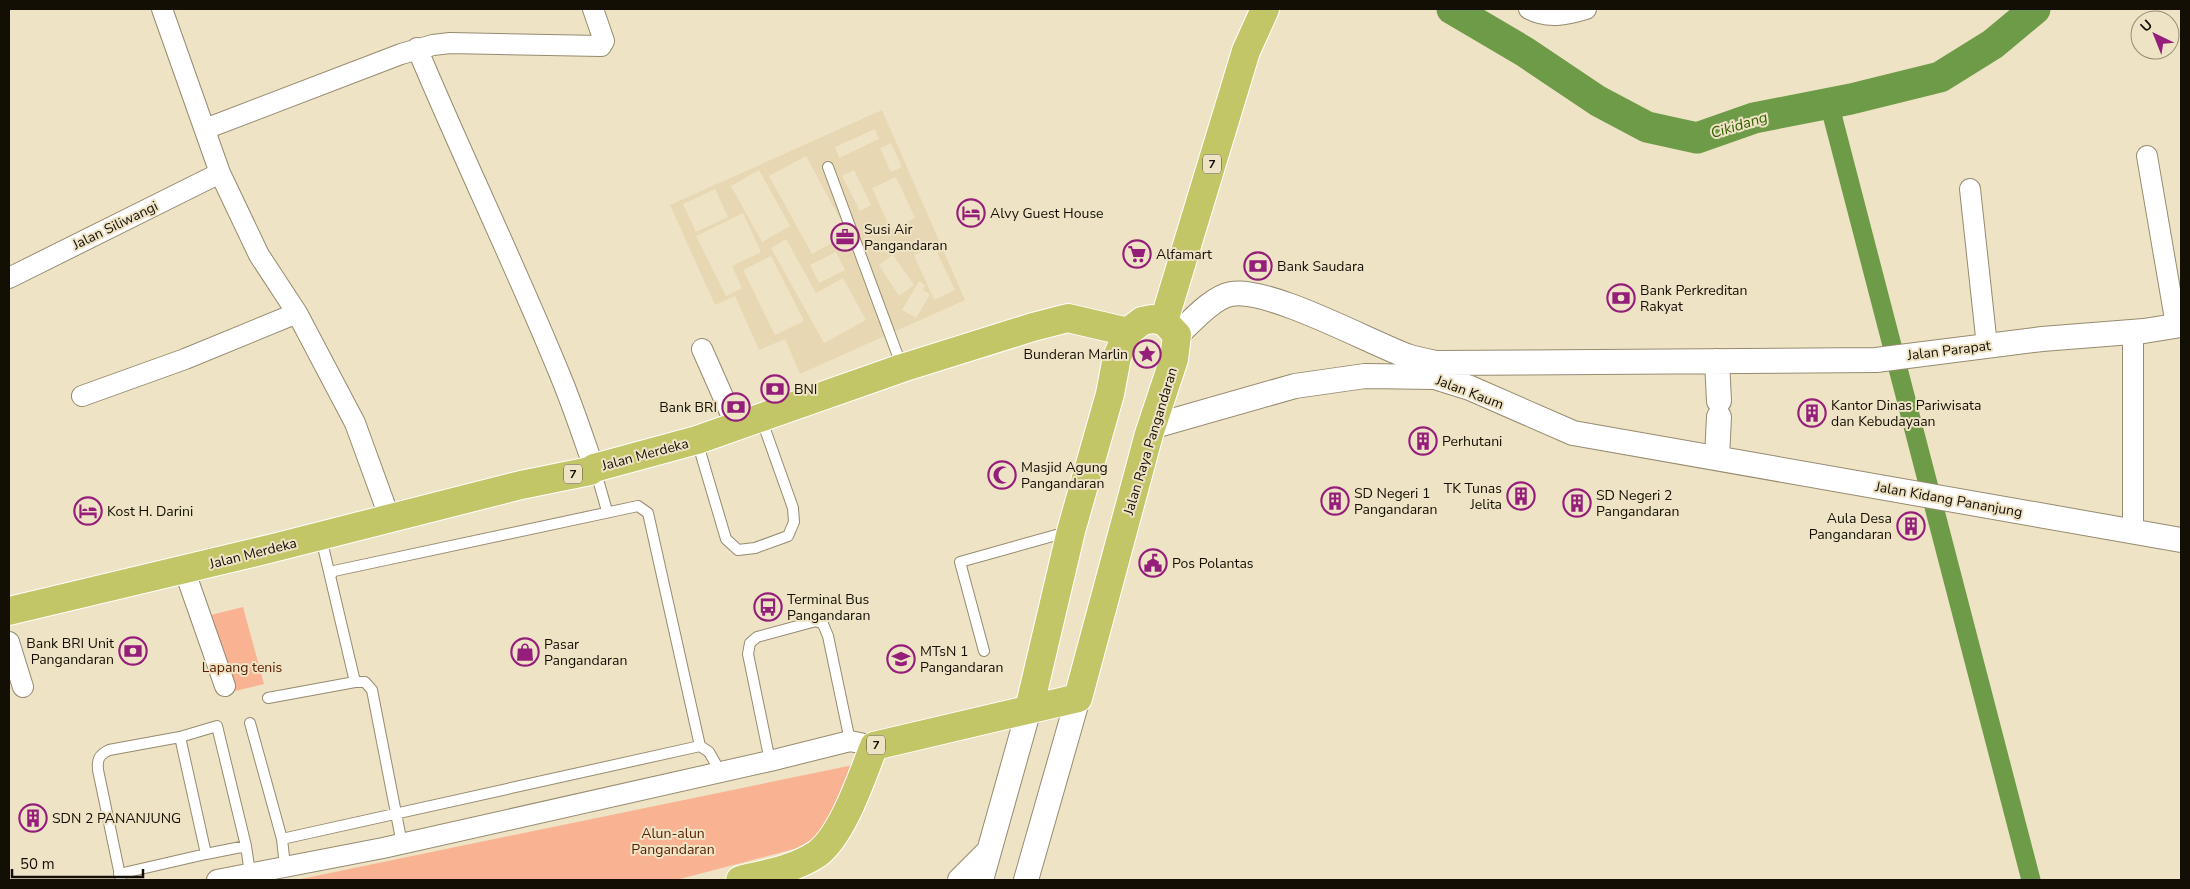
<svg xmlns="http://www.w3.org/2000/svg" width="2190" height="889" font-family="'Nunito Sans',sans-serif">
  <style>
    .built { fill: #e7d8b3; fill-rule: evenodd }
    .green { fill: #f9b393 }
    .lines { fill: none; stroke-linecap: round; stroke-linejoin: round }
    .canal { stroke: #6d9b47; stroke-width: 19 }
    .river { stroke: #6d9b47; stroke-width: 31 }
    .service-casing { stroke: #968b70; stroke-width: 12 }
    .minor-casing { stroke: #968b70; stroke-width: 22 }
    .tertiary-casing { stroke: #968b70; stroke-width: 26 }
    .trunk-casing { stroke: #fff; stroke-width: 30 }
    .service { stroke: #fff; stroke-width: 10 }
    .minor { stroke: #fff; stroke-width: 20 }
    .tertiary { stroke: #fff; stroke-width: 24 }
    .trunk { stroke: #c3c666; stroke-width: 28 }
    .labels { text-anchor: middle; stroke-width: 4; stroke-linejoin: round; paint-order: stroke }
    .shield { fill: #efe3c5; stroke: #554f3f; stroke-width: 1 }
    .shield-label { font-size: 12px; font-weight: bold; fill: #130f05 }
    .poi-label { font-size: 14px; fill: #130f05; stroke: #efe3c5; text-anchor: start }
    .street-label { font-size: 14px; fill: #130f05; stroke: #efe3c5 }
    .park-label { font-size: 14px; fill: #571e00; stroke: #efe3c5 }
    .water-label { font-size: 15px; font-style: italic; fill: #356000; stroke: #efe3c5 }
  </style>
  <rect width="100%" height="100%" fill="#efe3c5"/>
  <path class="built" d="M882,110L965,300L800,374L785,339L759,350L735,296L715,305L670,205ZM875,129L879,139L839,158L835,147ZM891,143L902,167L891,172L880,148ZM806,156L848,234L812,254L769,176ZM759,170L790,226L762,242L731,186ZM854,170L871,205L860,211L842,176ZM896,177L915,218L891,230L872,188ZM715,189L728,217L696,232L683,204ZM743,213L761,252L732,266L742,288L726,296L696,236ZM786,239L816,293L843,278L866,320L824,343L771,248ZM934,246L955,290L934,300L914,255ZM836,252L845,270L819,283L810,265ZM893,255L914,285L899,296L879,265ZM771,256L804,321L775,335L743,270ZM919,281L925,285L923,290L930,294L916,318L902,310Z"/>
  <path class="green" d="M243,607L264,684L231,692L211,615Z
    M853,765L823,831L814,839L798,848L676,880H296Z"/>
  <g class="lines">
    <path class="canal" d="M1829,103L2031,880"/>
    <path class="river" d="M1452,9L1525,52L1598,101L1647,127L1697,138L1754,118L1851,99L1940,77L1993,44L2035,9"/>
    <g class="service-casing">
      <path id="service" d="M828,167L902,367
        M697,441L726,539L738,550L755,548L788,536L794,522L793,508L761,418
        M595,469L607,511
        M321,538L330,576
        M984,651L960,562L1067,532
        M268,698L355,682
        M250,723L282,839L285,866
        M770,761L748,654L750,643L757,637L816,621L823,624L828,636L850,741
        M282,839L700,746L709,752L721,773
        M402,844L372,690L365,682H355L330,576L334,571L638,506L648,513L700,746
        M246,846L250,873
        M119,874L206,854L180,737
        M121,880L98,770C97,759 99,755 109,750L180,737L217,726L246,846L206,854"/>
    </g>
    <g class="minor-casing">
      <path id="minor" d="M162,9L220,173L259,255L297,313L355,423L390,519
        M1529,9C1548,19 1566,15 1586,9
        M417,48C463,158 515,265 560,375C573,406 583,437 594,468
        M205,129L401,54L433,45L450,43L601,46L604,41L593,9
        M2147,156L2176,325
        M1970,189L1987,346
        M9,278L220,173
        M702,349L736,426
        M82,396L185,359L297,313
        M2133,531V332
        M184,569L225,686
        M9,642L23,687
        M217,880L383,848L770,761L850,741L874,746"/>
    </g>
    <g class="tertiary-casing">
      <path id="tertiary" d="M1177,335C1191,322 1213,297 1231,294C1268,287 1367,341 1407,356C1416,359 1426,361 1436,363L1876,360L2042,339L2144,331L2181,325
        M1717,361L1719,401
        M1151,427L1295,386L1365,376L1435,377L1470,388L1573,433L2181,540
        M1717,457L1719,417
        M960,880L987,853
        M981,880L1029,709
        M1026,880L1078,698"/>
    </g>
    <g class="trunk-casing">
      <path id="trunk" d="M1164,321L1246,51L1265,9
        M9,611L273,548L521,485L590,471L594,468L697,440L902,368L1033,327L1068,318L1128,332
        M1029,709L1071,531L1110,394L1117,357L1128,332L1142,321L1152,319L1164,321
        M740,880C765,874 795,869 817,854C843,835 862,776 874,746L1078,698L1149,434L1174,359L1177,335L1164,321"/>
    </g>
    <use href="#service" class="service"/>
    <use href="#minor" class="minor"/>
    <use href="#tertiary" class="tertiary"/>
    <use href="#trunk" class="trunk"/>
  </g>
  <defs>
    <g id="hotel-ring" transform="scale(1.4375)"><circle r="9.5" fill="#efe3c5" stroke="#951e7b" stroke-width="1.5"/><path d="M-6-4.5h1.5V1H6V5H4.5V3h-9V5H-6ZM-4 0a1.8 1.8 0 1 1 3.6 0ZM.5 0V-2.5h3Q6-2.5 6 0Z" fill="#951e7b"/></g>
    <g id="office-ring" transform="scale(1.4375)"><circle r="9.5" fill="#efe3c5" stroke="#951e7b" stroke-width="1.5"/><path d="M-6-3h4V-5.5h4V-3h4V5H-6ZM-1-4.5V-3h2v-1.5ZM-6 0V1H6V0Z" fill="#951e7b"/></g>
    <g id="supermarket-ring" transform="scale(1.4375)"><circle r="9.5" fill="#efe3c5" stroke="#951e7b" stroke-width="1.5"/><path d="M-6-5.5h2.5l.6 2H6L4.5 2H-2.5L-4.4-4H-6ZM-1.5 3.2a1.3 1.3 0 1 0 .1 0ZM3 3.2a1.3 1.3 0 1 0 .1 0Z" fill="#951e7b"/></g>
    <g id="bank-ring" transform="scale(1.4375)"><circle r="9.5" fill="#efe3c5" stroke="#951e7b" stroke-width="1.5"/><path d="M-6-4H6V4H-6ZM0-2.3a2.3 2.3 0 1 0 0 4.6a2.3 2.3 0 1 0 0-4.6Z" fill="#951e7b"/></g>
    <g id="sight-ring" transform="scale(1.4375)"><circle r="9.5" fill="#efe3c5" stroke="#951e7b" stroke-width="1.5"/><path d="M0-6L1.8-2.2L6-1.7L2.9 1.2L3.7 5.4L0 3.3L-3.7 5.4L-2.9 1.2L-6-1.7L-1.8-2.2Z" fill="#951e7b"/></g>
    <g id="building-ring" transform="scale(1.4375)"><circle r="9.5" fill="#efe3c5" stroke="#951e7b" stroke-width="1.5"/><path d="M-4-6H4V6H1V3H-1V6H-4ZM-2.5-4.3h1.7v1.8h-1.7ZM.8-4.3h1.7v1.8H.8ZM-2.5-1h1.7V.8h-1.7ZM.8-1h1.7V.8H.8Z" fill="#951e7b"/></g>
    <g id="mosque-ring" transform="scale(1.4375)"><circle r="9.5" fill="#efe3c5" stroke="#951e7b" stroke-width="1.5"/><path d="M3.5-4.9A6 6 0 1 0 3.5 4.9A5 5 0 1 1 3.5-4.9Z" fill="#951e7b"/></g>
    <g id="civic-ring" transform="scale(1.4375)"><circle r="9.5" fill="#efe3c5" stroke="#951e7b" stroke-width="1.5"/><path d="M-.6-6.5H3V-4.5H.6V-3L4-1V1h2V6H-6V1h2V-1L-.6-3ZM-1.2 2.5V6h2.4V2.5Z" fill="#951e7b"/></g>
    <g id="bus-ring" transform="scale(1.4375)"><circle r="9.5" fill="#efe3c5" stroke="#951e7b" stroke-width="1.5"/><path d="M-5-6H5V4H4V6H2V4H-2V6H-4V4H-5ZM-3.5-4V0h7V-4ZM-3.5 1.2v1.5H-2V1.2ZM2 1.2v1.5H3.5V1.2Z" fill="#951e7b"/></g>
    <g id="shop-ring" transform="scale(1.4375)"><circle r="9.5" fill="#efe3c5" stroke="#951e7b" stroke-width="1.5"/><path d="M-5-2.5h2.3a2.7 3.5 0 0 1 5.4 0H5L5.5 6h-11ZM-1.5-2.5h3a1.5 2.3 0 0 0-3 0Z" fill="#951e7b"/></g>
    <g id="school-ring" transform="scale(1.4375)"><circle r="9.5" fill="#efe3c5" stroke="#951e7b" stroke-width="1.5"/><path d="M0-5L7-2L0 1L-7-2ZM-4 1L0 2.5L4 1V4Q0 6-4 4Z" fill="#951e7b"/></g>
  </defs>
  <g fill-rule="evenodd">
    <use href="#hotel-ring" x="971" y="213"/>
    <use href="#office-ring" x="845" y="237"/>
    <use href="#supermarket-ring" x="1137" y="254"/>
    <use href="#bank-ring" x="1258" y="266"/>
    <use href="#bank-ring" x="1621" y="298"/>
    <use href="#sight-ring" x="1147" y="354"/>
    <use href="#bank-ring" x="775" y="389"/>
    <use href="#bank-ring" x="736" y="407"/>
    <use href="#building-ring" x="1812" y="413"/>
    <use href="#building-ring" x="1423" y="441"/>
    <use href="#mosque-ring" x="1002" y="475"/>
    <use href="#building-ring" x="1521" y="496"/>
    <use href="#building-ring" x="1335" y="501"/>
    <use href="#building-ring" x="1577" y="503"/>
    <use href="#hotel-ring" x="88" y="511"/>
    <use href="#building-ring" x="1911" y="526"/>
    <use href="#civic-ring" x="1153" y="563"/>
    <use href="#bus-ring" x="768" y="607"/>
    <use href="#bank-ring" x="133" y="651"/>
    <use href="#shop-ring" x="525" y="652"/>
    <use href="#school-ring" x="901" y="659"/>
    <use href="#building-ring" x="33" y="818"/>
  </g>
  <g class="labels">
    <g class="shield">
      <rect x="1203" y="154.5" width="18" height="19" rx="4"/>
      <rect x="564" y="464.5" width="18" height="19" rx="4"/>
      <rect x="867" y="735.5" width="18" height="19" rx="4"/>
    </g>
    <g class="shield-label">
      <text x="1212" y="168">7</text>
      <text x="573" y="478">7</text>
      <text x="876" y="749">7</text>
    </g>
    <g class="poi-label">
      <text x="990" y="218">Alvy Guest House</text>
      <text x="864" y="234">Susi Air<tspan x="864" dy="16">Pangandaran</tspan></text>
      <text x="1156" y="259">Alfamart</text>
      <text x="1277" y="271">Bank Saudara</text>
      <text x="1640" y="295">Bank Perkreditan<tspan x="1640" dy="16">Rakyat</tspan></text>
      <text x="1128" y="359" text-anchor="end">Bunderan Marlin</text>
      <text x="794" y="394">BNI</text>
      <text x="1831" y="410">Kantor Dinas Pariwisata<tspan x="1831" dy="16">dan Kebudayaan</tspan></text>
      <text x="717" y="412" text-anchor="end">Bank BRI</text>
      <text x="1442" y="446">Perhutani</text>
      <text x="1021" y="472">Masjid Agung<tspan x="1021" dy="16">Pangandaran</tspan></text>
      <text x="1502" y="493" text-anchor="end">TK Tunas<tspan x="1502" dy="16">Jelita</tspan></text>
      <text x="1354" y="498">SD Negeri 1<tspan x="1354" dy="16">Pangandaran</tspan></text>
      <text x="1596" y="500">SD Negeri 2<tspan x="1596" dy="16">Pangandaran</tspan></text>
      <text x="107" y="516">Kost H. Darini</text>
      <text x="1892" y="523" text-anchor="end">Aula Desa<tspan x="1892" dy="16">Pangandaran</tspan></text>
      <text x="1172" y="568">Pos Polantas</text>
      <text x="787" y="604">Terminal Bus<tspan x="787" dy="16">Pangandaran</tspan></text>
      <text x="114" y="648" text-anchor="end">Bank BRI Unit<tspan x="114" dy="16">Pangandaran</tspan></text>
      <text x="544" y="649">Pasar<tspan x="544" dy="16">Pangandaran</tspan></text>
      <text x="920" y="656">MTsN 1<tspan x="920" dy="16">Pangandaran</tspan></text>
      <text x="52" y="823">SDN 2 PANANJUNG</text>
    </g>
    <g class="street-label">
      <text transform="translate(115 225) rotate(-26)" y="5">Jalan Siliwangi</text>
      <text transform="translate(1949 350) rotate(-7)" y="5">Jalan Parapat</text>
      <text transform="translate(1470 392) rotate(21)" y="5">Jalan Kaum</text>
      <text transform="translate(1150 441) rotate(-73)" y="5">Jalan Raya Pangandaran</text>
      <text transform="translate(645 454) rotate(-15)" y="5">Jalan Merdeka</text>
      <text transform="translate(1949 499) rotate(10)" y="5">Jalan Kidang Pananjung</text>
      <text transform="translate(253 553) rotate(-14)" y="5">Jalan Merdeka</text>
    </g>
    <g class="park-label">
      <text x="242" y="672">Lapang tenis</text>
      <text x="673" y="838">Alun-alun<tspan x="673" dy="16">Pangandaran</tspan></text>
    </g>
    <g class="water-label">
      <text transform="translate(1739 125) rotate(-17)" y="5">Cikidang</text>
    </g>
  </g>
  <rect width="2190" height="889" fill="none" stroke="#130f05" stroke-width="20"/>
  <g transform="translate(2155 35) rotate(317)"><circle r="24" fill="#efe3c5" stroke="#978e78"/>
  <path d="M0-4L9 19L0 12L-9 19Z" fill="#951e7b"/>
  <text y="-8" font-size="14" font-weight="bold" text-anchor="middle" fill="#130f05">U</text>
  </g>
  <path d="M12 869v8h131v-8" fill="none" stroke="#130f05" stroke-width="2.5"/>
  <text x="20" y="869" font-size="15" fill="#130f05" stroke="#efe3c5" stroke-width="4" paint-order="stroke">50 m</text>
</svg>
